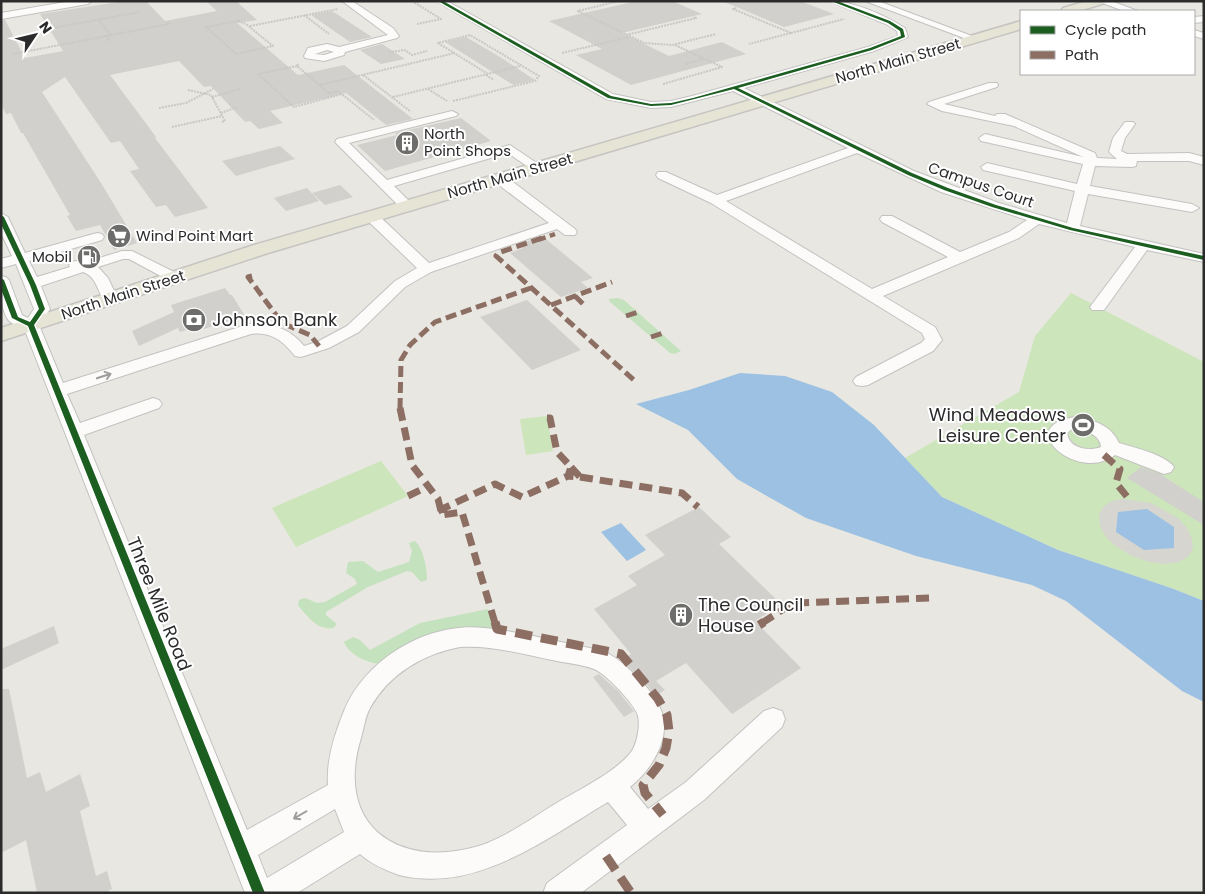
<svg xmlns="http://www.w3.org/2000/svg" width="1205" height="894" font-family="Poppins,sans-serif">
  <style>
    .green { fill: #c4e2bd }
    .pitch { fill: #cce5bb }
    .plaza { fill: #d6d5d0 }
    .water { fill: #9cc1e3 }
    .building { fill: #d1d0cc }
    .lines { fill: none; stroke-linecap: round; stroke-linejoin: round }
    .minor-casing { stroke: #c2c2c1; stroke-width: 2 }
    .major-casing { stroke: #c5c4c2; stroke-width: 3 }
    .path { stroke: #c8c8c7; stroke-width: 2; stroke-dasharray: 2 1; stroke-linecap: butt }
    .minor { fill: #fcfbfa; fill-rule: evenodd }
    .major { fill: #e5e4d5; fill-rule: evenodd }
    .quiet-far3 { stroke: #8d6e63; stroke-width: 4.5; stroke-dasharray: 8 4.5; stroke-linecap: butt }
    .quiet-far2 { stroke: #8d6e63; stroke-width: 5; stroke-dasharray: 11 5; stroke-linecap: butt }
    .quiet-far1 { stroke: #8d6e63; stroke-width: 7; stroke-dasharray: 13 7; stroke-linecap: butt }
    .quiet { stroke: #8d6e63; stroke-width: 9; stroke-dasharray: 17 9; stroke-linecap: butt }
    .cycleway-casing { stroke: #fff; stroke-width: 3 }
    .cycleway { fill: #1b5e20; fill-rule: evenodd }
    .oneway { stroke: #9e9d9d }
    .labels { text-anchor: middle; stroke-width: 4; stroke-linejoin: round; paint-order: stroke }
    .far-street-label { font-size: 15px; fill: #2b2b2b; stroke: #fff }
    .far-poi-label { font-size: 15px; fill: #2b2b2b; stroke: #fff; text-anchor: start }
    .poi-label { font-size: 18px; fill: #2b2b2b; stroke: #fff; text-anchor: start }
    .street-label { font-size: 18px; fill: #2b2b2b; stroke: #fff }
  </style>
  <rect width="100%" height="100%" fill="#e8e7e1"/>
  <path class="green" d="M617,298L624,300L681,351L674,354L670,353L609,301V299Z
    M415,541C424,549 427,569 427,580L421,582L412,572L407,571L368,587L326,612V615L337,624L333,628C318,631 307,616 298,605L299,600L305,598L317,603L325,602L357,584L355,579L346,573L348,562L363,561L378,572L409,562L412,551L409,543Z
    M488,609L494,632L380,664C367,663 348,654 344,642L353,637L360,640L370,650L420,623Z"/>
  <path class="pitch" d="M1071,293L1204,362V601L1171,588L1058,550L942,497L905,458L1019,392L1035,336Z
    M547,416L553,451L526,455L520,419Z
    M381,461L408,496L296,547L272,508Z"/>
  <path class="plaza" d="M1123,499L1151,503L1178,518L1187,528L1192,539L1193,548L1189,556L1179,562L1165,564L1149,562L1132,556L1117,547L1106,537L1100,526L1099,515L1103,507L1112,501Z"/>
  <path class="water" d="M740,373L785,376L832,392L874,425L942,497L1058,550L1171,588L1204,601V702L1182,691L1066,601L1032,585L916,556L806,518L737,479L688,430L636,404L689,390Z
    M1147,509L1174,527V548L1144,550L1116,532L1118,512Z
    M621,523L646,550L627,561L601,532Z"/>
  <path class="building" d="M125,1H146L165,21L217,11L206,1H236L257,20L237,23L298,75L344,65L413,119L386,125L346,93L270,111L283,123L259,129L250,121L245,122L211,86L204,87L179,61L110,75L156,137L155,138L208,208L175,217L166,205L156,207L130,171L139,169L120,141L111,143L65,77L42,92L101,183L137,243L114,250L100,225L76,231L67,216L70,215L23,133H21L11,113L6,114L1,105V21L5,20L25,58L63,51L40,14Z
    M637,1H672L702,14L622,33L669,56L722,42L746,54L631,85L576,55L602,49L549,21Z
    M722,1H800L834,14L784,27Z
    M332,11L372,37L350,42L311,15Z
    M466,37L500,57L535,80L514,85L510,83L445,42Z
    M382,44L405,59L381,64L360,50Z
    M461,118L491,141L385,171L357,145L397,135L395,133Z
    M280,146L295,159L236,176L222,161Z
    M340,185L353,197L325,205L312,193Z
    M307,188L319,201L286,211L274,198Z
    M542,236L593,278L581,282L588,288L561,297L510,253L523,248L519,244Z
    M225,288L230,295H232L245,316L204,329L201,325L180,332L178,328L139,346L132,331L174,312L171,305Z
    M527,300L581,350L532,370L480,317Z
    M1141,467L1160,474L1202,501L1204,525L1127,478Z
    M699,507L731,537L719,544L781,604L755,621L801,668L732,714L686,663L656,681L665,690L656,696L641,678L621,660L631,654L594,609L637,585L628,576L665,555L645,535Z
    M54,626L59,643L1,670V649Z
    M599,674L618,691L634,711L624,717L593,677Z
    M1,689H9L27,778L40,772L46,792L80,774L90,806L80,811L96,876L107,871L112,889L105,893H37L26,840L1,853Z"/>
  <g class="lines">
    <g class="minor-casing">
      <path id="minor" d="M71,1H92L88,4L1,19V13Z
        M342,1H352L393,28L399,36L397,38L345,52L344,55L324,61L305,58L304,56L308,48L327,44L339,47L388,35ZM327,50L334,52L324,55L315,54Z
        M436,1H447L613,94L651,102L671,101L692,96L868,47L898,36L897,31L886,24L829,1C854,1 884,15 905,28L908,37L874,51L744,88L914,171L999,203L1067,223L1075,191L983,170L981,167L987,163L1077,184L1083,164L981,141L979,138L985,134L1083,157L1014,126L942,111L927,104L929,102L989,83H997L998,85L997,87L944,104L995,116L997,114H1005L1095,153L1097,158L1117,159L1109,152L1113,138L1125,122H1133L1135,124L1125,138L1121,151L1127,154L1189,153L1204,157V165L1189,161H1137L1136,166L1132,167L1095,166L1090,186L1192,204L1199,208L1192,212L1088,194L1080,226L1204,254V262L1147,250L1104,310H1092L1090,307L1135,247L1039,224L1019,238L883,296L935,327L942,340L933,351L868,385L862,386L856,385L853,381L856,377L921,343L925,339L922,333L711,203L658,178L656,175L658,172H666L717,195L848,148L733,91L671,107L651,108L606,99ZM857,153L941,192L1027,220L1009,232L960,252L892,216H882L880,219L882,222L948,257L872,289L726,201Z
        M865,1H878L980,39L975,42L972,41Z
        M1097,1H1111L1138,11H1124Z
        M1204,16V22L1194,23V17Z
        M1194,30L1204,33V39L1194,36Z
        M452,111L458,114L456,116L349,143L387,180L510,145L544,168L542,171H534L508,153L394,186L414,206L407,210L402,209L335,142L337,139Z
        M500,175L505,176L575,229L577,232L575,235H565L557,229L431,272L405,287L359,332L329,348L301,357L295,356C283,341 271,331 251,334L67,394L80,423L153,398L159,400L162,404L159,408L84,435L247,830L328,785C326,760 335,733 344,711C365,659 428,621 485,628C523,632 562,643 600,650C614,655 624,664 635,675C646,686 659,700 663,716C669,743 649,772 630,787L648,809L686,782L764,711L773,708L782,711L785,719L782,727L704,800L581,893H543L547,883L627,825L608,802C547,838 476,894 399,875C385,870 371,864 360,854L297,893H245L24,328C20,326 12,324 9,321C0,310 1,289 1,276L6,277L9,280L22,315L28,318L34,309L16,264L1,268V259L12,256L1,233V213L8,217L25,253L97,233L102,234L104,237L102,240L29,261L37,277L70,267L69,265L71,262L76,261L83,263L122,251H132L180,275L182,278L180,281H170L129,259H123L98,267L108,278L118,299L115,302H105C97,291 97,277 83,272L41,286L50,309L39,325L63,383L249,324C271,322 291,329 304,346L317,342L347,326L395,281L417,268L367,220L365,217L367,214H377L429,263L549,223L495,182L494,179ZM460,647C491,645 522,654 552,660C565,663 581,664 594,669C605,673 635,704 638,716C640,725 638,738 634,747C624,769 572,793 550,807C528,821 504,838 479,846C397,870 334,825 361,738C364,728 365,717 370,708C389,674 423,654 460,647ZM335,809L344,832L267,878L258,855Z
        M1076,417C1094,420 1111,425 1119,443C1133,447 1166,455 1174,467L1171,472L1164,474L1115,455C1077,484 1011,425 1076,417ZM1072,429C1084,429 1101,435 1101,447C1087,452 1069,448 1067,433Z"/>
    </g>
    <g class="major-casing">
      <path id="major" d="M1087,1H1107L1105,3L1079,11H1061L1063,8Z
        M1021,21V29L268,253L1,341V328L254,245Z"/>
    </g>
    <path class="path" d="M412,1L441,19L417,24
      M619,1L578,11L644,43L672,45L716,34
      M673,2L675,1
      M736,8L733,9L791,33L749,44
      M304,15L329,34
      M98,19L111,35
      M238,21L246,24L273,46L236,54L206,27Z
      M250,26L338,9
      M53,28L140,12
      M791,33L844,19
      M626,35L696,18L693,17
      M106,36L110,42
      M389,52L405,50L412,55L427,51
      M562,53L629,37
      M13,54L169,24L167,22
      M298,64L297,66L329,93
      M686,64L703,59
      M297,66L258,74L294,107L342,94
      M363,75L410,111
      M486,75L494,80
      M663,84L722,67L675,45
      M320,85L455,53
      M428,89L447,101
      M188,90L211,95L225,121L221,122
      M329,93L338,91L374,120
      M212,97L240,89
      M393,97L520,66
      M453,101L535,81L539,76L470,35L438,43L488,74
      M159,108L186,103L213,89
      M221,113L237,107
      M172,127L222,116"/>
    <use href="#minor" class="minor"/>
    <use href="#major" class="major"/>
    <path class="quiet-far3" d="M538,240L555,234"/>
    <path class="quiet-far2" d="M542,238L498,253L496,256L635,381
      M252,276L248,277L282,323L310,335L319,346
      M575,296L584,305
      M551,305L612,282
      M626,316L638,312
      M651,337L663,333
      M400,409L401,360L410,345L435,322L531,288"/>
    <path class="quiet-far1" d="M400,408L412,465L438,499L442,515L462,512L495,623
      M547,418H550L557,452L571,467
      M1104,455L1120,469L1116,483L1129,499
      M571,467L580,477L568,476Z
      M580,477L682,493L698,507
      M408,496L429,486
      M438,511L495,484L522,497L568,476
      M762,623L793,603L931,598"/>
    <path class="quiet" d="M495,622L497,629L621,654L658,699L667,715L669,731L666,748L659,765L643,785L645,793L663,815
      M759,625L764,622
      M606,856L631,893"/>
    <g class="cycleway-casing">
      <path id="cycleway" d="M438,1H443L611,96L651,104L671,103L693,98L870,48L901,36L900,31L888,23L831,1H837L890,21L903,29L905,37L872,50L738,88L912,173L948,188L996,205L1073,228L1204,256V260L1070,230L992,207L944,190L908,175L734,89L671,105L651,106L608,98Z
        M1,215L4,217L36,285L45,309L34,325L265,893H253L28,326L12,318L1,289V278L4,280L18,317L30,322L39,309L30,285L1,224Z"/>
    </g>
    <use href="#cycleway" class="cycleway"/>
  </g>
  <defs><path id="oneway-shaft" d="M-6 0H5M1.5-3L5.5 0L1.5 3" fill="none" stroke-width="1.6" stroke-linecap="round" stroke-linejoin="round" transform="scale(1.25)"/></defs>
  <g class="oneway">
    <use href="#oneway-shaft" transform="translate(104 376) rotate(-18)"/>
    <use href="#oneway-shaft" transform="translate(300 815) rotate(150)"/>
  </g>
  <defs>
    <g id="building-disc" transform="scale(1.25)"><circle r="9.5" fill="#6d6d6b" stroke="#fff"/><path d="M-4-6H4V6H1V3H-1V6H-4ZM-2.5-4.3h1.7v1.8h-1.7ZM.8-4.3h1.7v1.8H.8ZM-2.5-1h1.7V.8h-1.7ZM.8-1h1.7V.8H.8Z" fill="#fff"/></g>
    <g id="supermarket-disc" transform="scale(1.25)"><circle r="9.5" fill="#6d6d6b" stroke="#fff"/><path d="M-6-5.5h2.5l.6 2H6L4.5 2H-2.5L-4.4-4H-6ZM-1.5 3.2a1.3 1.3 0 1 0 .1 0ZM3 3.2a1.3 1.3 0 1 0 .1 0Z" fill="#fff"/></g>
    <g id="fuel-disc" transform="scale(1.25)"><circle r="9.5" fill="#6d6d6b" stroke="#fff"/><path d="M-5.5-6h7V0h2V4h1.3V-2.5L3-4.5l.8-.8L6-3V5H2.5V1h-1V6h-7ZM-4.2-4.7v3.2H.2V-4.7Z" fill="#fff"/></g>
    <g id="bank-disc" transform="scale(1.25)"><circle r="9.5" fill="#6d6d6b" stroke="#fff"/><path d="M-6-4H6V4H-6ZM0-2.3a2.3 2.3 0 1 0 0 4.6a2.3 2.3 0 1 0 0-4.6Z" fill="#fff"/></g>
    <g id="stadium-disc" transform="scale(1.25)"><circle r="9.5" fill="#6d6d6b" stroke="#fff"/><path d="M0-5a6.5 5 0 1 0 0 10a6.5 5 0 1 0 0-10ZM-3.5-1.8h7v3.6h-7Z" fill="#fff"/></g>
  </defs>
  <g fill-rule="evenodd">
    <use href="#building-disc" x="407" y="143"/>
    <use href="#supermarket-disc" x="119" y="236"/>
    <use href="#fuel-disc" x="89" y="257"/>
    <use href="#bank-disc" x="194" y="320"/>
    <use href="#stadium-disc" x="1083" y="425"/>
    <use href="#building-disc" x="681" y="615"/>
  </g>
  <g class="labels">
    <g class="far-street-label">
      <text transform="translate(898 61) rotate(-16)" y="5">North Main Street</text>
      <text transform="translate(510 176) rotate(-16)" y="5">North Main Street</text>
      <text transform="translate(981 185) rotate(19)" y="5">Campus Court</text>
      <text transform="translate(123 295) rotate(-18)" y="5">North Main Street</text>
    </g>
    <g class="far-poi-label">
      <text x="424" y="139">North<tspan x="424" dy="17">Point Shops</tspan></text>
      <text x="136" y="241">Wind Point Mart</text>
      <text x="72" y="262" text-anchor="end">Mobil</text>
    </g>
    <g class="poi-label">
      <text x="212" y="326">Johnson Bank</text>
      <text x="1066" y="421" text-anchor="end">Wind Meadows<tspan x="1066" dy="21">Leisure Center</tspan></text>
      <text x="698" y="611">The Council<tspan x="698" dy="21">House</tspan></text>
    </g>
    <g class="street-label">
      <text transform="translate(159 604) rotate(68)" y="6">Three Mile Road</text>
    </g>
  </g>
  <rect width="1205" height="894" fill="none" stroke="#2b2b2b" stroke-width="5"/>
  <rect x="1020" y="10" width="175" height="65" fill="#ffffff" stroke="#aaaaaa"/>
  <rect x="1030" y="26" width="25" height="8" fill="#1b5e20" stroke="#aaaaaa"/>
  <text x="1065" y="35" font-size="15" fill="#2b2b2b">Cycle path</text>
  <rect x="1030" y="51" width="25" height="8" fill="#8d6e63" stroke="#aaaaaa"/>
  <text x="1065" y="60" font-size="15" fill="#2b2b2b">Path</text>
  <g transform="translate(35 35) rotate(55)" stroke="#ffffff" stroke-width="4" paint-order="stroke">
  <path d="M0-4L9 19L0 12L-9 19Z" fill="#2b2b2b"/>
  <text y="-8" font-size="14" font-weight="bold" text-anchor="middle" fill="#2b2b2b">N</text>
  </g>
</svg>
